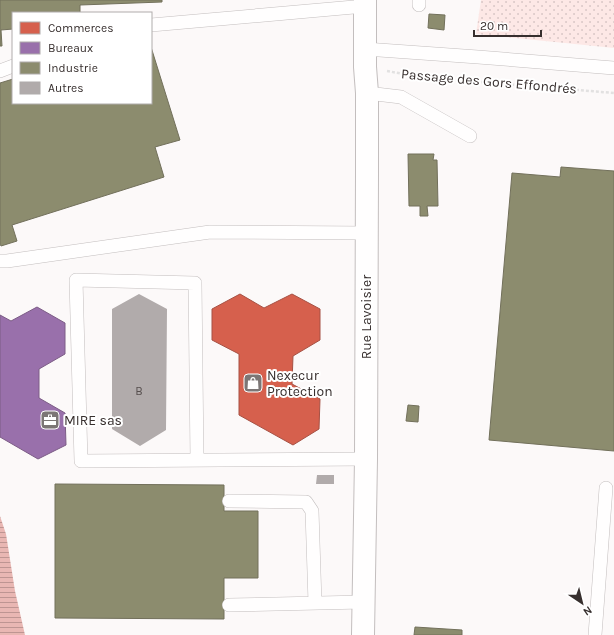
<svg xmlns="http://www.w3.org/2000/svg" width="614" height="635" font-family="Karla,sans-serif">
  <style>
    .grass { fill: url(#grass-dots) }
    .water { fill: url(#water-rules) }
    .shops { fill: #d6604d; stroke: #a65144 }
    .offices { fill: #9970ab; stroke: #7c5c86 }
    .industry { fill: #8c8c6e; stroke: #72705b }
    .building { fill: #b1abab }
    .lines { fill: none; stroke-linecap: round; stroke-linejoin: round }
    .lane-casing { stroke: #c3bebe; stroke-width: 14 }
    .street-casing { stroke: #c3bebe; stroke-width: 24 }
    .path { stroke: #e2e1e1; stroke-width: 2.5; stroke-dasharray: 3 2; stroke-linecap: butt }
    .lane { stroke: #fffefe; stroke-width: 13 }
    .street { stroke: #fffefe; stroke-width: 22 }
    .labels { text-anchor: middle; stroke-width: 4; stroke-linejoin: round; paint-order: stroke }
    .number-label { font-size: 12px; fill: #564e4d }
    .street-label { font-size: 14px; fill: #372f2e; stroke: #fff }
    .poi-label { font-size: 14px; fill: #372f2e; stroke: #fff; text-anchor: start }
  </style>
  <defs>
    <pattern id="grass-dots" width="8" height="8" patternUnits="userSpaceOnUse"><rect width="8" height="8" fill="#fde8e6"/><path d="M2 2h.1M6 6h.1" fill="none" stroke="#d9c7c6" stroke-width="1.8" stroke-linecap="round"/></pattern>
    <pattern id="water-rules" width="6" height="5" patternUnits="userSpaceOnUse"><rect width="6" height="5" fill="#e9b7b3"/><path d="M0 2.5h6" fill="none" stroke="#be9592"/></pattern>
  </defs>
  <rect width="100%" height="100%" fill="#fcf9f9"/>
  <path class="grass" d="M481,0H614V48L476,34Z"/>
  <path class="water" d="M0,516L6,534L15,591L25,635H0Z"/>
  <path class="shops" d="M240,294L264,308L292,294L320,309V340L293,356L292,384L320,399L319,429L293,445L239,415V354L212,340V309Z"/>
  <path class="offices" d="M37,307L65,323V354L39,369V398L65,413L66,445L38,459L0,437V315L11,321Z"/>
  <path class="industry" d="M0,0H162V2L80,5V13H13V29L1,30L2,46H0Z
    M429,14L445,15L444,30L428,28Z
    M151,47L180,140L155,147L164,177L12,225L17,241L1,246L0,244V83L13,79V103H151Z
    M408,154H434L433,160H437L438,206H427L428,216H420V206H409Z
    M561,167L614,171V451L489,440L512,173L560,177Z
    M408,405L419,406L418,422L406,421Z
    M55,484L224,485V511H258V578H224V619L55,618Z
    M415,627L462,630V635H414Z"/>
  <path class="building" d="M139,294L167,309L166,430L140,446L112,429V309Z
    M317,475H334V484H316Z"/>
  <g class="lines">
    <g class="lane-casing">
      <path id="lane" d="M419,5V0
        M151,25L365,6
        M365,49L478,57L614,68
        M0,71L13,66
        M367,93L401,97L470,136
        M0,261H7L210,232L367,233
        M197,460L195,283L76,280L81,461L366,459
        M229,501L306,502L312,511L315,603
        M229,605L363,602
        M595,635L606,488"/>
    </g>
    <g class="street-casing">
      <path id="street" d="M363,635L366,459L367,173V93L365,67V0"/>
    </g>
    <path class="path" d="M387,71L420,77L614,93"/>
    <use href="#lane" class="lane"/>
    <use href="#street" class="street"/>
  </g>
  <defs>
    <g id="shop-square" transform="scale(1)"><rect x="-9" y="-9" width="18" height="18" rx="4" fill="#7c7675" stroke="#fff"/><path d="M-5-2.5h2.3a2.7 3.5 0 0 1 5.4 0H5L5.5 6h-11ZM-1.5-2.5h3a1.5 2.3 0 0 0-3 0Z" fill="#fff"/></g>
    <g id="office-square" transform="scale(1)"><rect x="-9" y="-9" width="18" height="18" rx="4" fill="#7c7675" stroke="#fff"/><path d="M-6-3h4V-5.5h4V-3h4V5H-6ZM-1-4.5V-3h2v-1.5ZM-6 0V1H6V0Z" fill="#fff"/></g>
  </defs>
  <g fill-rule="evenodd">
    <use href="#shop-square" x="253" y="383"/>
    <use href="#office-square" x="50" y="420"/>
  </g>
  <g class="labels">
    <g class="number-label">
      <text x="139" y="395">B</text>
    </g>
    <g class="street-label">
      <text transform="translate(489 81) rotate(5)" y="5">Passage des Gors Effondrés</text>
      <text transform="translate(366 317) rotate(-90)" y="5">Rue Lavoisier</text>
    </g>
    <g class="poi-label">
      <text x="267" y="380">Nexecur<tspan x="267" dy="16">Protection</tspan></text>
      <text x="64" y="425">MIRE sas</text>
    </g>
  </g>
  <rect x="12" y="12" width="140" height="92" fill="#ffffff" stroke="#afacab"/>
  <rect x="20" y="22" width="20" height="12" fill="#d6604d" stroke="#afacab"/>
  <text x="48" y="32" font-size="12" fill="#372f2e">Commerces</text>
  <rect x="20" y="42" width="20" height="12" fill="#9970ab" stroke="#afacab"/>
  <text x="48" y="52" font-size="12" fill="#372f2e">Bureaux</text>
  <rect x="20" y="62" width="20" height="12" fill="#8c8c6e" stroke="#afacab"/>
  <text x="48" y="72" font-size="12" fill="#372f2e">Industrie</text>
  <rect x="20" y="82" width="20" height="12" fill="#b1abab" stroke="#afacab"/>
  <text x="48" y="92" font-size="12" fill="#372f2e">Autres</text>
  <g transform="translate(582 603) rotate(145)" stroke="#ffffff" stroke-width="3" paint-order="stroke">
  <path d="M0-3L7 15L0 10L-7 15Z" fill="#372f2e"/>
  <text y="-6" font-size="11" font-weight="bold" text-anchor="middle" fill="#372f2e">N</text>
  </g>
  <path d="M474 30v6h67v-6" fill="none" stroke="#372f2e" stroke-width="2"/>
  <text x="480" y="30" font-size="12" fill="#372f2e" stroke="#ffffff" stroke-width="3" paint-order="stroke">20 m</text>
</svg>
